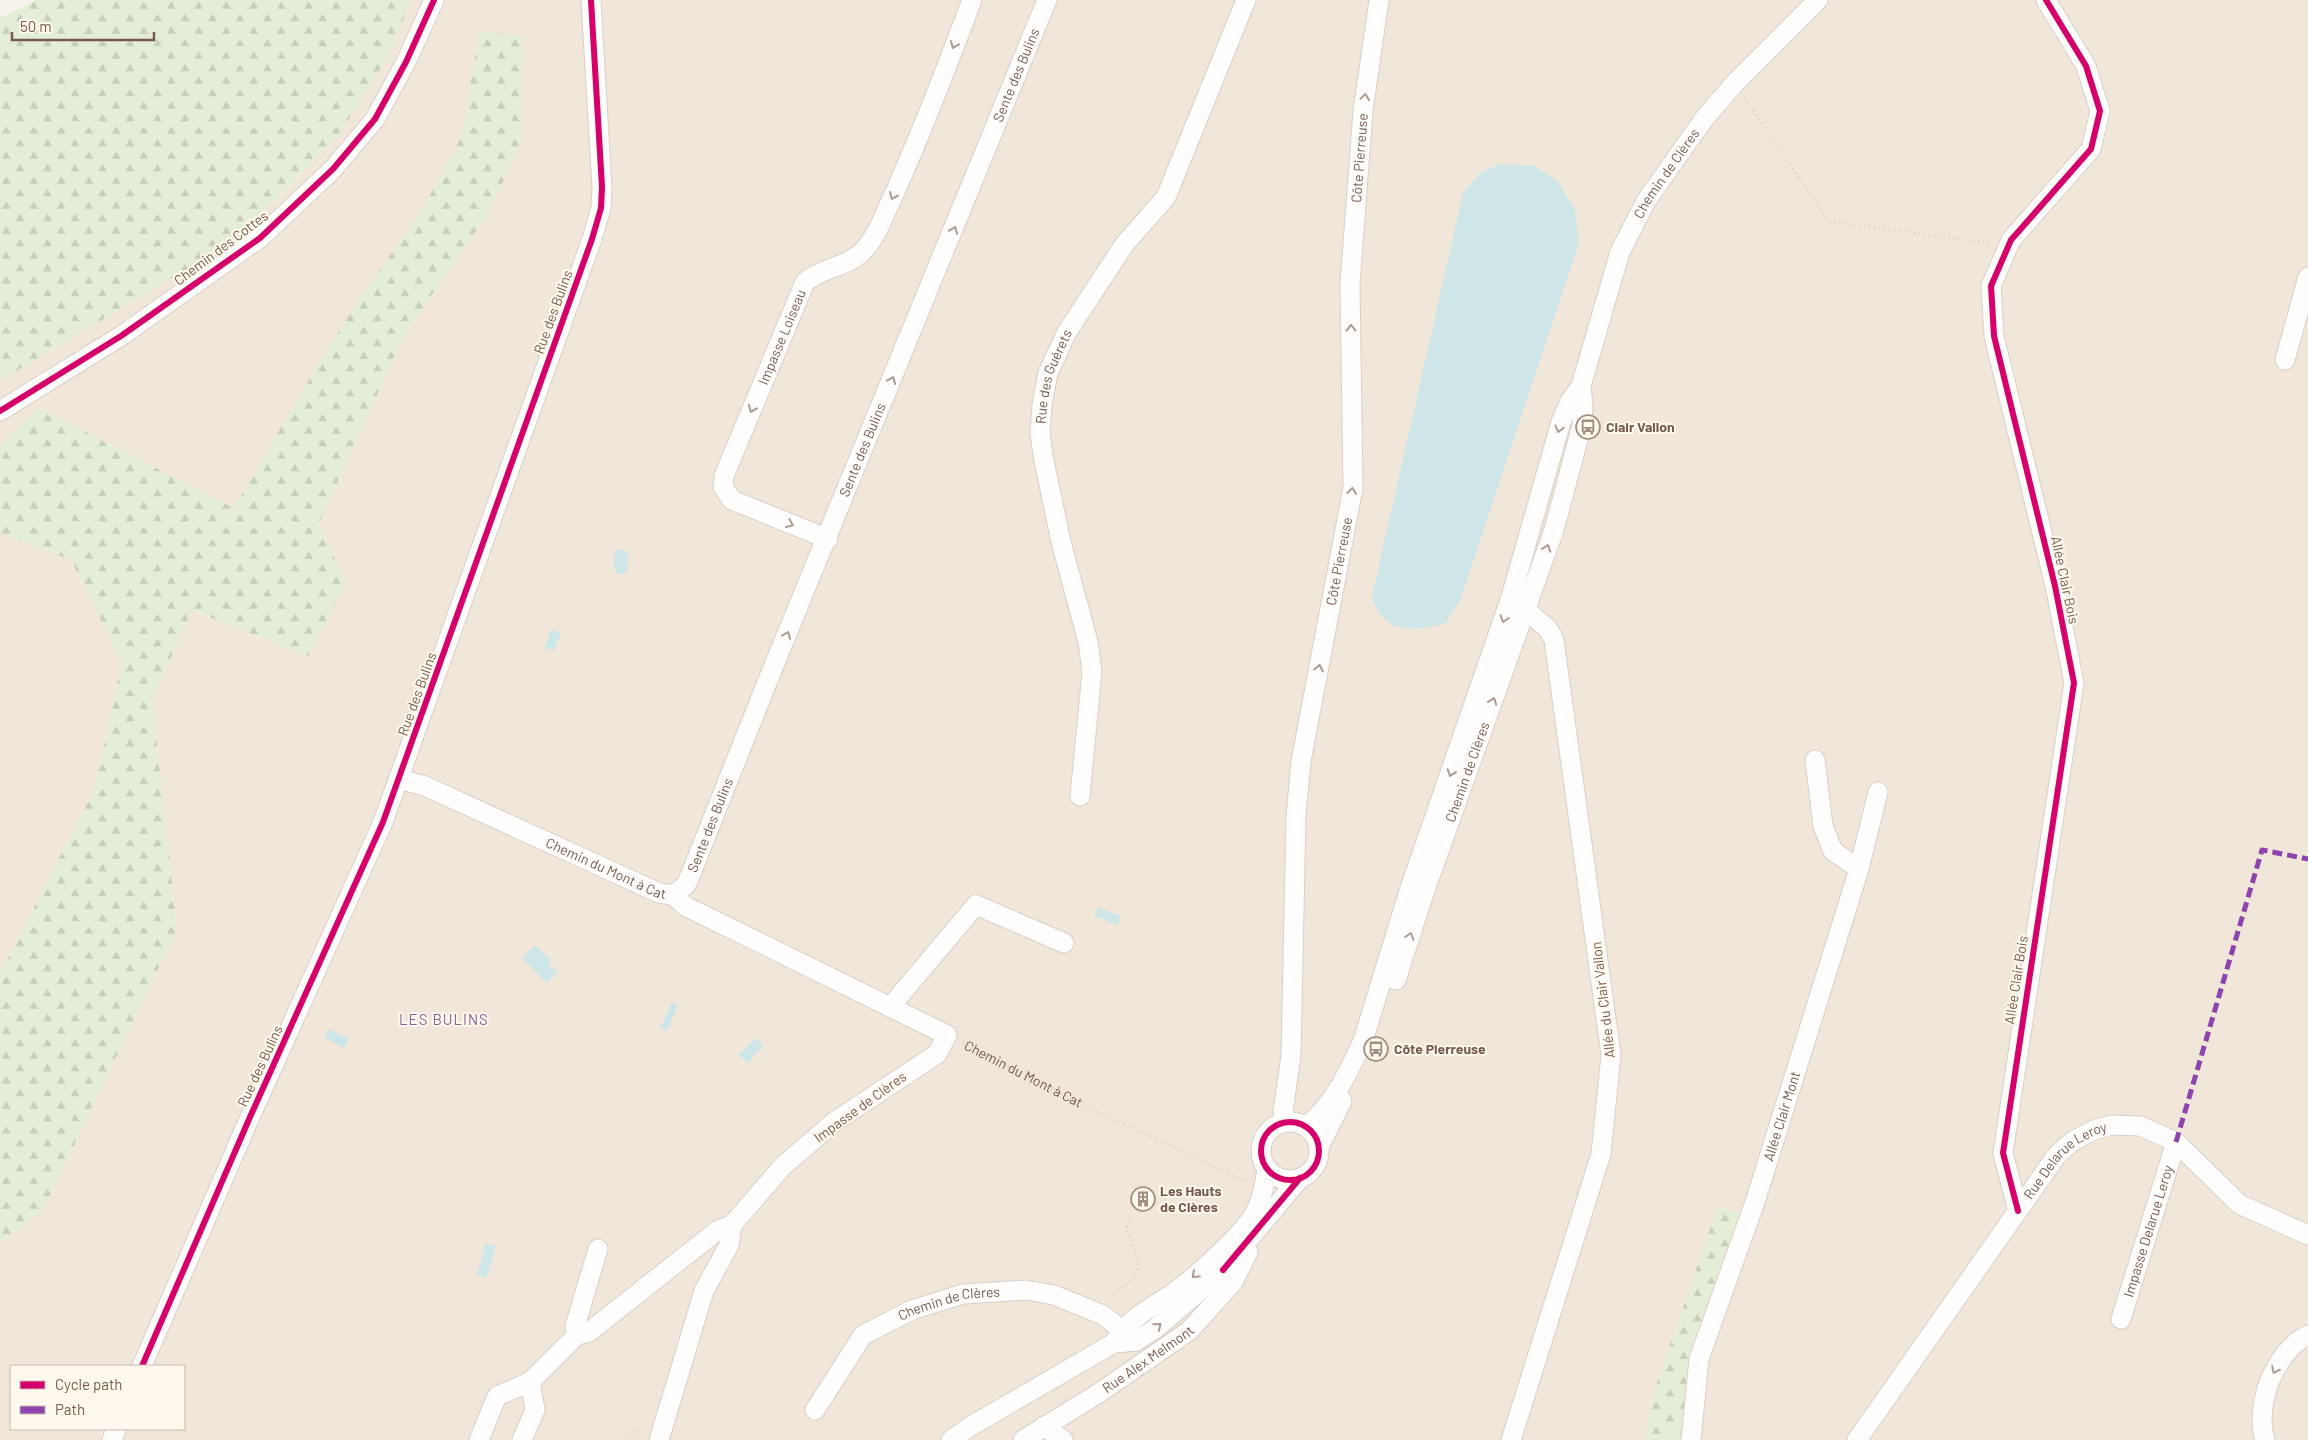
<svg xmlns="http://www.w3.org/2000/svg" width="2308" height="1440" font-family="Barlow,sans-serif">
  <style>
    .residential { fill: #f0e6da; fill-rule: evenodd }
    .forest { fill: url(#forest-firs) }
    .water { fill: #cee6e8 }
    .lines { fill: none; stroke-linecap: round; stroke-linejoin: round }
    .minor-casing { stroke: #d7d0ca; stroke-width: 21 }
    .path { stroke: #d8d1cc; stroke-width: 3; stroke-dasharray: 1 4; stroke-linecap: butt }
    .minor { stroke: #fefdfc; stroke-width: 19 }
    .quiet { stroke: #8e44ad; stroke-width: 5; stroke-dasharray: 10 5; stroke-linecap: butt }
    .cycleway-casing { stroke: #fff8ee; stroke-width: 9 }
    .cycleway { stroke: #d6006c; stroke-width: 6 }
    .oneway { stroke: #ac9c92 }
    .labels { text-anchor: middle; stroke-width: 4; stroke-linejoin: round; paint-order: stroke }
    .street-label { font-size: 14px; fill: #765b4c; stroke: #fff8ee }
    .poi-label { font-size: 14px; font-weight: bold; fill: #765b4c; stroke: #fff8ee; text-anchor: start }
    .neighbourhood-label { font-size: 15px; letter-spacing: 1px; fill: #826492; stroke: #fff8ee }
  </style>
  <defs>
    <pattern id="forest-firs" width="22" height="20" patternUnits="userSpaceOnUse" patternTransform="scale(1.25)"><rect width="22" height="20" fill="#e4eed7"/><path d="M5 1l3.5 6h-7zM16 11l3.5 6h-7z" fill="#c7ceba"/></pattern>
  </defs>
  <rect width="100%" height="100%" fill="#f7f3ec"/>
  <path class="residential" d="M411,0H2308V1440H0V1243L43,1210L177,929L152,700L192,610L307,656L346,583L319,523L405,333L488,214L479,31L462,136L421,212L355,305L311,376L234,509L39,408L0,445V381L212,254L280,197L339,134L389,56ZM11,1366H184V1429H11Z
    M0,533L71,560L122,663L93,792L0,973Z"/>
  <path class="forest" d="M37,0H411L389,56L339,134L280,196L212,254L0,381V18Z
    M479,31L522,36L521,143L488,214L405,333L319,523L346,583L308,656L192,610L152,700L177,929L43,1210L0,1243V973L93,792L122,663L71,560L0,533V445L39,408L234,508L311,376L355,305L421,212L462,136Z
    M1718,1206L1741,1214L1706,1316L1690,1374L1681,1440H1645L1652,1397Z"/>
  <path class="water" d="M1500,164L1535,166L1559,183L1575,210L1579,243L1461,598L1446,623C1414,632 1382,634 1372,596L1463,193L1480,173Z
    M619,549L625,550L628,554L627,571L621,575L617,573C613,567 612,553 619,549Z
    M552,629L561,633L554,651L544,648Z
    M1098,907L1121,916L1117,925L1095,916Z
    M535,945L551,960L548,964L557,972L547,983L522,958Z
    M672,1002L678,1005L667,1031L660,1028Z
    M329,1029L349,1039L344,1048L325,1038Z
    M755,1038L763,1046L748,1063L739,1055Z
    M486,1243L496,1247L486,1278L477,1275Z"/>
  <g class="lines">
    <g class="minor-casing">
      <g id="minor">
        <path d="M2285,360L2308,277"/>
        <path d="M0,411L121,336L260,238L333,169L375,119L406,62L434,0"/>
        <path id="s2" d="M828,539L732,500L723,487L724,476L805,282C822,268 848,266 862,252C878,236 885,212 895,192C923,129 948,64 972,0"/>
        <path d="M1815,760L1823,826L1833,851L1859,869"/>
        <path id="s3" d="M399,779L425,786L659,893L673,895L685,906L947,1035L937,1054L834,1122L783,1166L732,1225L718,1230L589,1332L577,1335L575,1326L598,1249"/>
        <path id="s4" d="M1080,796L1092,672L1088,642L1061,542L1043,456L1040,432L1042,405L1048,373L1067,332L1124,245L1166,197L1246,0"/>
        <path id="s5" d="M673,895L686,885L692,871L768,680L1047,0"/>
        <path id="s6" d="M1396,980L1424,893L1554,530L1582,425L1583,407L1581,386"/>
        <path d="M890,1007L976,905L1064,943"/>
        <path id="s7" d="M1287,1121L1283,1112L1291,1055L1296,816L1301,761L1353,488L1350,284L1363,111L1379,0"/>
        <circle cx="1290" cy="1151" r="29"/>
        <path id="s8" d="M1306,1126C1333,1107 1349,1070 1363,1041L1409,891L1511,597L1561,422L1570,401L1581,386L1620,252L1646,201L1704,119L1735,83L1818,0"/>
        <path d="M1319,1147L1342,1101"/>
        <path d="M2018,1211L2003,1153L2074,683L2055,586L1994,336L1991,286L2011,240L2091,149L2100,111L2086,66L2046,0"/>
        <path id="s9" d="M2121,1319L2176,1142"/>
        <path d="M1116,1340C1128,1319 1152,1307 1172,1294C1193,1279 1245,1233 1256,1211C1263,1197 1264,1184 1267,1170"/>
        <path d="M142,1366L250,1117L383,822L592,239L601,208L602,187L591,0"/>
        <path id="s10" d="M815,1410L863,1335L912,1310L963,1294L1026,1290L1054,1295L1103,1315L1136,1341"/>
        <path d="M1044,1426L1063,1440"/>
        <path d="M112,1440L116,1429"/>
        <path d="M479,1440L497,1396L530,1382L577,1335"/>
        <path d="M522,1440L535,1410L530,1382"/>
        <path d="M659,1440L704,1291L729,1245L732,1225"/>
        <path d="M951,1440L971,1426L1114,1343L1136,1341L1155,1329L1197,1293L1223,1270L1300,1178"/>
        <path id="s11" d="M1023,1440L1099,1393L1189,1331L1233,1282L1248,1252"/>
        <path d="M1511,1440L1601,1154L1611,1055L1554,640L1548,629L1511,597"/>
        <path id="s12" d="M1691,1440L1699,1359L1755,1202L1859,869L1878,792"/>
        <path id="s13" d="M1857,1440L2057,1155L2073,1141L2094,1130L2112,1125L2140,1126L2176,1142L2239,1204L2308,1235"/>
        <path d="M2265,1440C2254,1405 2275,1351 2308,1335"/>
      </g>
    </g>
    <g class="path">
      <path d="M1745,98L1828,221L1990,243"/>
      <path id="s1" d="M963,1043L1092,1109L1247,1182"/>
      <path d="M1318,1175L1326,1163"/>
      <path d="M1112,1299C1117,1289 1124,1286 1132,1280C1147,1268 1131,1243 1126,1229L1131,1217"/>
      <path d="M629,1440L636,1431L643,1429"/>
    </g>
    <use href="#minor" class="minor"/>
    <path class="quiet" d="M2176,1142L2262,850L2308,859"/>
    <g class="cycleway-casing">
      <path id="cycleway" d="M0,411L121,336L260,238L333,169L375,119L406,62L434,0
        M1261 1151a29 29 0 1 1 58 0a29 29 0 1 1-58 0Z
        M2018,1211L2003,1153L2074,683L2055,586L1994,336L1991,286L2011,240L2091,149L2100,111L2086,66L2046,0
        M1223,1270L1300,1178
        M142,1366L250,1117L383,822L592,239L601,208L602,187L591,0"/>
    </g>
    <use href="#cycleway" class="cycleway"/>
  </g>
  <defs><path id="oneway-chevron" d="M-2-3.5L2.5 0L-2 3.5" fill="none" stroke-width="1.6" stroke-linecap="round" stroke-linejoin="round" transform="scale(1.25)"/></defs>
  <g class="oneway">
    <use href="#oneway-chevron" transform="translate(954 45) rotate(112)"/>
    <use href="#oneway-chevron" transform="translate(1365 97) rotate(-82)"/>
    <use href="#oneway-chevron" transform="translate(893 196) rotate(114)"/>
    <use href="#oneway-chevron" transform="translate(954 230) rotate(-68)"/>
    <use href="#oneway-chevron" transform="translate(1351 328) rotate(-91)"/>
    <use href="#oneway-chevron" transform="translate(892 380) rotate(-68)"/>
    <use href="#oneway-chevron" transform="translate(752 409) rotate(112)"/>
    <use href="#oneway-chevron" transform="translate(1559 429) rotate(105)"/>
    <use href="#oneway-chevron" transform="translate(1352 491) rotate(-83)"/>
    <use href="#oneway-chevron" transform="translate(790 524) rotate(22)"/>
    <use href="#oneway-chevron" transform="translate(1547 548) rotate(-70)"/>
    <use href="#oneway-chevron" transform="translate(1504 619) rotate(108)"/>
    <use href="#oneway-chevron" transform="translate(787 635) rotate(-67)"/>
    <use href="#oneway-chevron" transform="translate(1319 668) rotate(-79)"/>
    <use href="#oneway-chevron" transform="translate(1493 701) rotate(-70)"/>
    <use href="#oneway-chevron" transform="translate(1451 773) rotate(109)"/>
    <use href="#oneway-chevron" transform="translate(1410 936) rotate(-72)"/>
    <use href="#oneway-chevron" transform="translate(1195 1275) rotate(138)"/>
    <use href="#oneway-chevron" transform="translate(1158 1326) rotate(-39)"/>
    <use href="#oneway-chevron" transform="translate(2275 1370) rotate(116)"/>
  </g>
  <defs>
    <g id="bus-ring" transform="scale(1.25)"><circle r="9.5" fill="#fff8ee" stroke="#a39084" stroke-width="1.5"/><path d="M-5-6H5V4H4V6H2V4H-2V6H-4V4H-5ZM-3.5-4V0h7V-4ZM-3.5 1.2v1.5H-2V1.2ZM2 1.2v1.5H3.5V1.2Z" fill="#a39084"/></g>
    <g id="building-ring" transform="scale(1.25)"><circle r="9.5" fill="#fff8ee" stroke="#a39084" stroke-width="1.5"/><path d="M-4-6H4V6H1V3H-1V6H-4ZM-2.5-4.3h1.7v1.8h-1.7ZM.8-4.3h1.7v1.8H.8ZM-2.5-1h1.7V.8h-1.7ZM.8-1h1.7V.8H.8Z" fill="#a39084"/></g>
  </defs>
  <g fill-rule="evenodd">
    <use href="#bus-ring" x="1588" y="427"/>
    <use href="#bus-ring" x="1376" y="1049"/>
    <use href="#building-ring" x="1143" y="1199"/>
  </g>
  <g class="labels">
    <g class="street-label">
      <text dy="5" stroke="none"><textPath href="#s5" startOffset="891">Sente des Bulins</textPath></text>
      <text dy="5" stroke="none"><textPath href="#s7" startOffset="970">Côte Pierreuse</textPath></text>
      <text dy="5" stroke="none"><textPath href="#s8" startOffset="1026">Chemin de Clères</textPath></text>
      <text transform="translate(221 248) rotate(-37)" y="5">Chemin des Cottes</text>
      <text transform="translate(553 312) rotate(-70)" y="5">Rue des Bulins</text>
      <text dy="5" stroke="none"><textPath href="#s2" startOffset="281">Impasse Loiseau</textPath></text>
      <text dy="5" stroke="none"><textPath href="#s4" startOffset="428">Rue des Guérets</textPath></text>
      <text dy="5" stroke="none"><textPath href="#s5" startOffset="486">Sente des Bulins</textPath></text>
      <text dy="5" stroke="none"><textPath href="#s7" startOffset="565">Côte Pierreuse</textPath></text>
      <text transform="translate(2065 580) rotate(78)" y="5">Allée Clair Bois</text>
      <text transform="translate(417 694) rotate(-70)" y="5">Rue des Bulins</text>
      <text dy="5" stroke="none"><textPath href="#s6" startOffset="220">Chemin de Clères</textPath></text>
      <text dy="5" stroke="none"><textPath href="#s5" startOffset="81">Sente des Bulins</textPath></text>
      <text dy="5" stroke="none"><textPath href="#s3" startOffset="226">Chemin du Mont à Cat</textPath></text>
      <text transform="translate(2016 980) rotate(-81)" y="5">Allée Clair Bois</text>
      <text transform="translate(1603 1000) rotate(-97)" y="5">Allée du Clair Vallon</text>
      <text transform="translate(260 1066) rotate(-65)" y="5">Rue des Bulins</text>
      <text dy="5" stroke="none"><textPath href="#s1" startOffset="68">Chemin du Mont à Cat</textPath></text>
      <text transform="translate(860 1107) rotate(-36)" y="5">Impasse de Clères</text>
      <text dy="5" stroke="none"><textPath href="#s12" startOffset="338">Allée Clair Mont</textPath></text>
      <text dy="5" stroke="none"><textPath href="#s13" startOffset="351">Rue Delarue Leroy</textPath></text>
      <text dy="5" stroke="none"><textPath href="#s9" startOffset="92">Impasse Delarue Leroy</textPath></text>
      <text dy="5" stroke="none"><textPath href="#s10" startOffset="182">Chemin de Clères</textPath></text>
      <text dy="5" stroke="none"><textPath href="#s11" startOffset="149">Rue Alex Melmont</textPath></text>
    </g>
    <g class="poi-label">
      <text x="1606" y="432">Clair Vallon</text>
      <text x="1394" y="1054">Côte Pierreuse</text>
      <text x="1160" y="1196">Les Hauts<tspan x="1160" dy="16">de Clères</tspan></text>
    </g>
    <g class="neighbourhood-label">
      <text x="444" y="1025">LES BULINS</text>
    </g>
  </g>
  <rect x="10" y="1365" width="175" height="65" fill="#fff8ee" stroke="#c8b9ad"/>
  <rect x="20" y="1381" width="25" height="8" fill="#d6006c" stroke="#c8b9ad"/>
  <text x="55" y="1390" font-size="15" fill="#765b4c">Cycle path</text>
  <rect x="20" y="1406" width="25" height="8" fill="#8e44ad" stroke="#c8b9ad"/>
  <text x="55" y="1415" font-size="15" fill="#765b4c">Path</text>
  <path d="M12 32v8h142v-8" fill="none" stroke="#765b4c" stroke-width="2.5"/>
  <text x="20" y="32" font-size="15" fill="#765b4c" stroke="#fff8ee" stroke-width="4" paint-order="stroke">50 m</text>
</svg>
